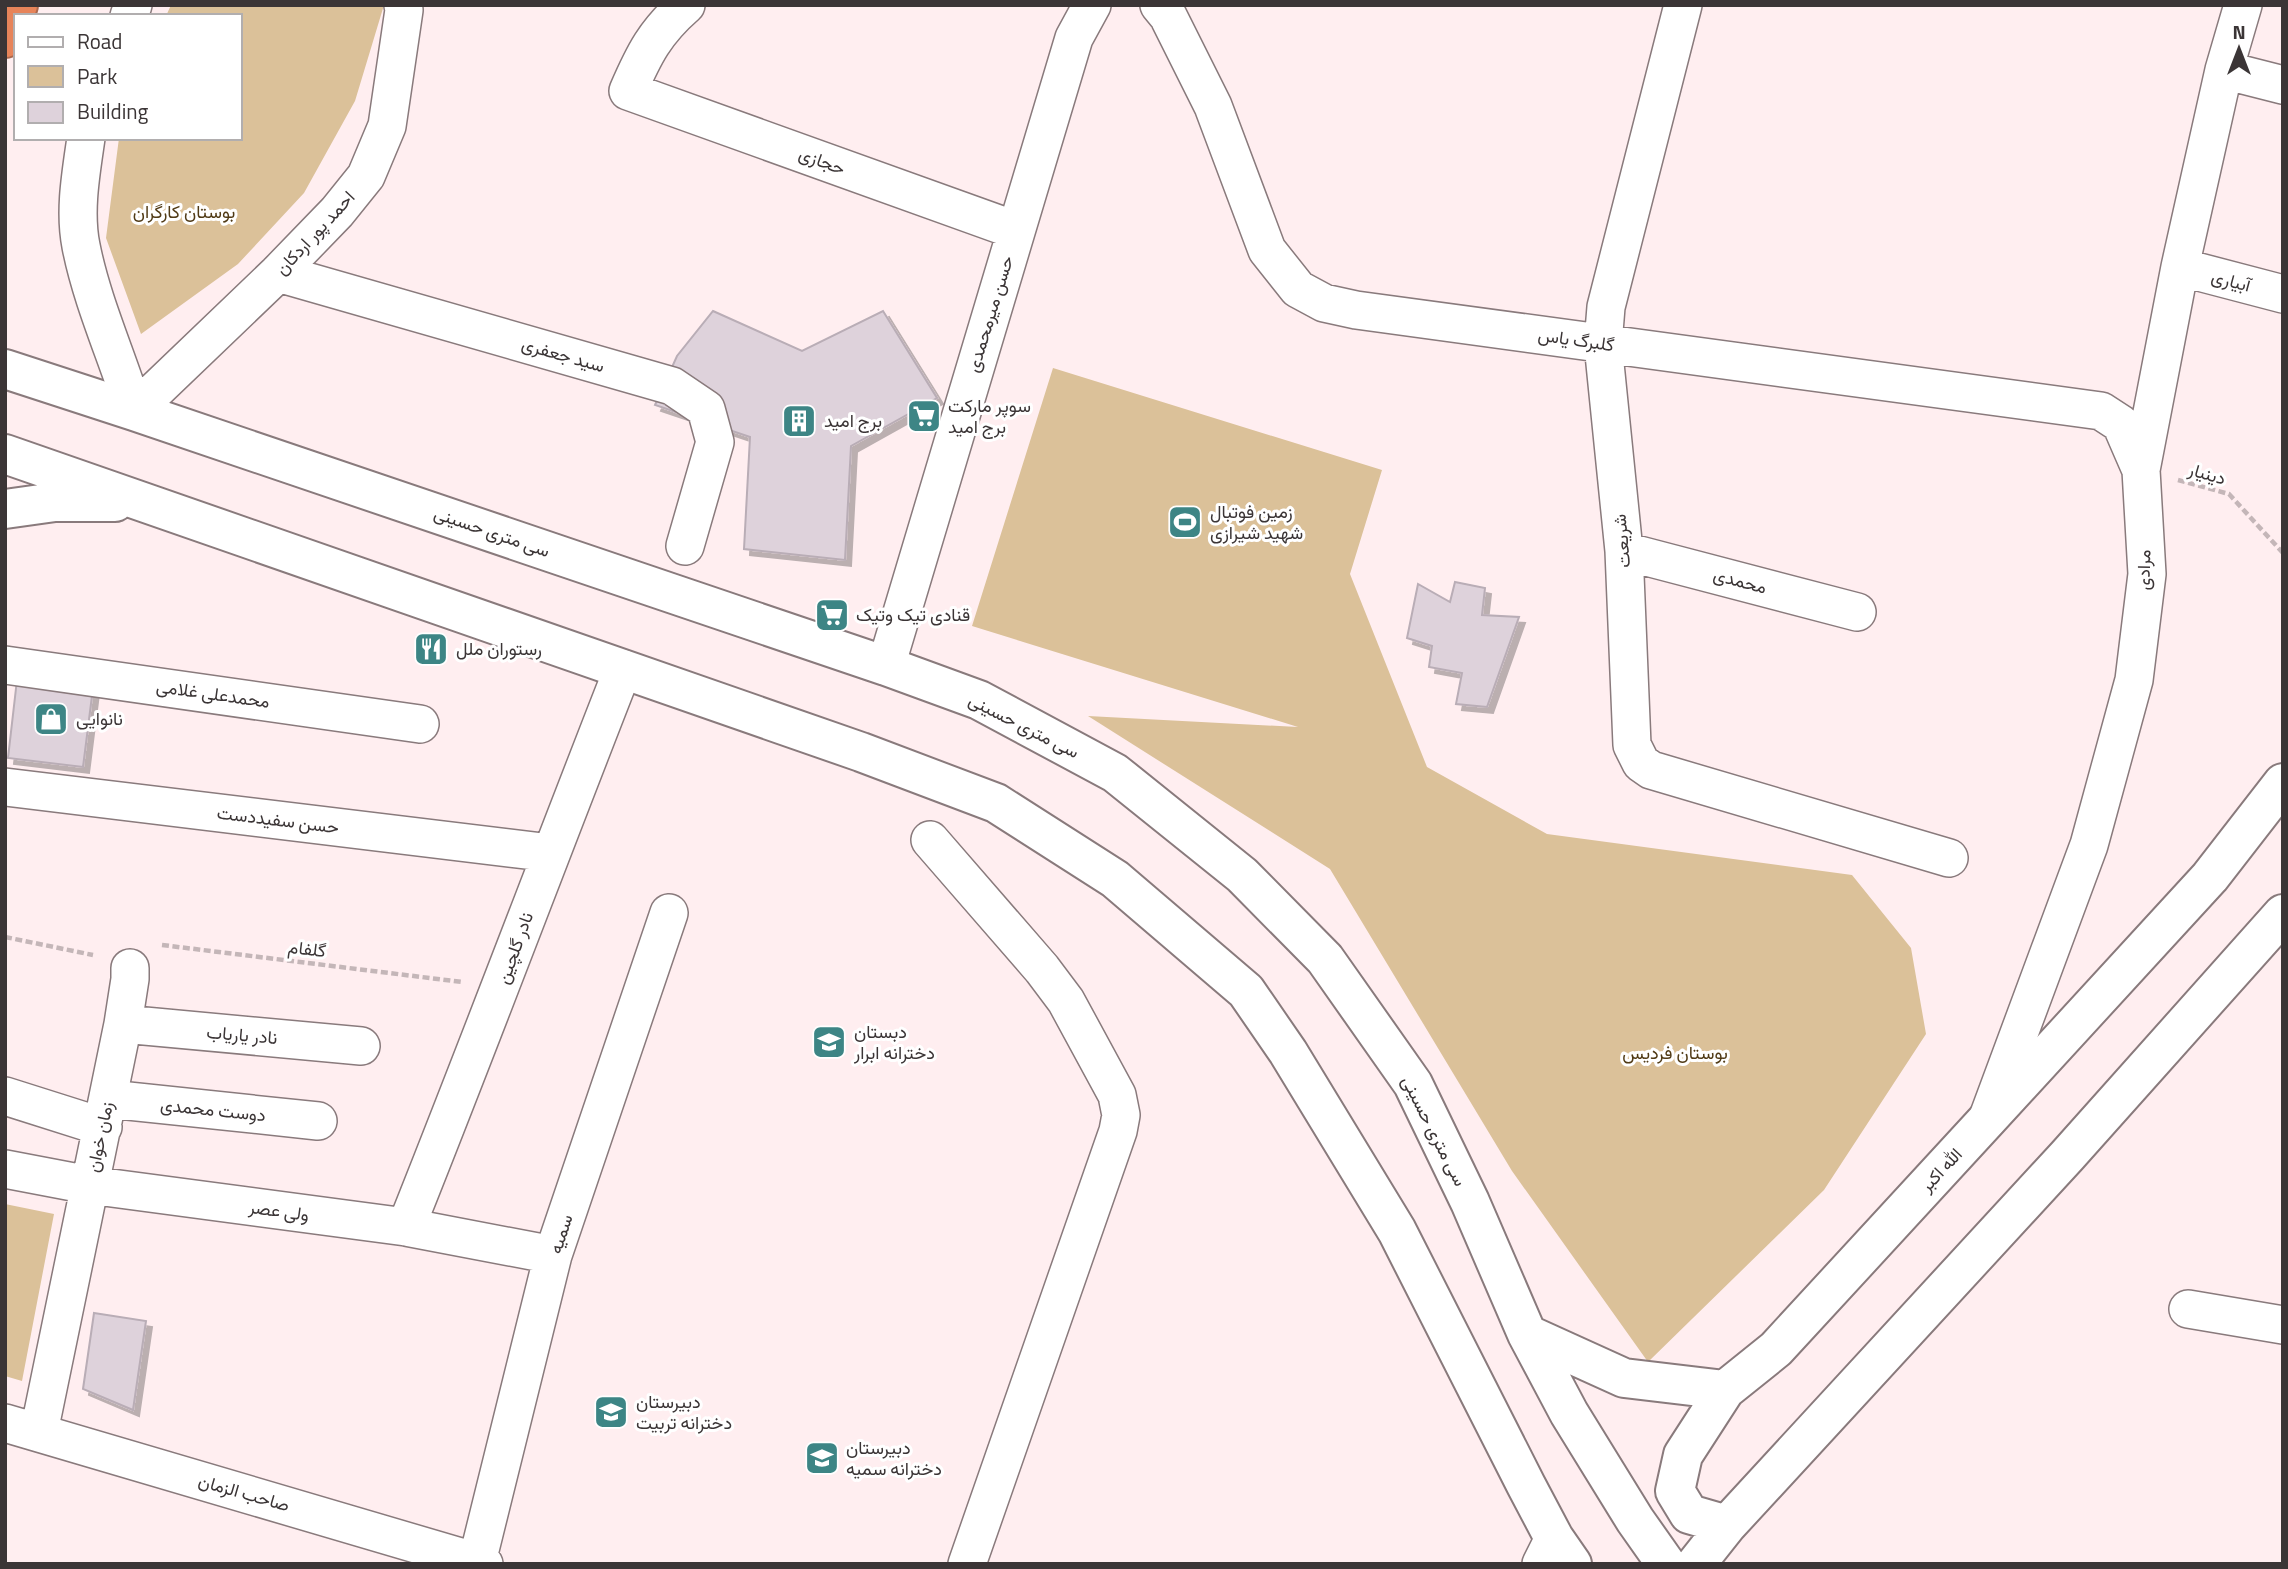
<svg xmlns="http://www.w3.org/2000/svg" width="2288" height="1569" font-family="'Titillium Web',Vazirmatn,sans-serif">
  <style>
    .green { fill: #dbc199 }
    .building { fill: #ded2db; stroke: #b9adb6; stroke-width: 2; filter: url(#shadow) }
    .lines { fill: none; stroke-linecap: round; stroke-linejoin: round }
    .street-casing { stroke: #897a7c; stroke-width: 40 }
    .secondary-casing { stroke: #897a7c; stroke-width: 42 }
    .highway-casing { stroke: #ab684d; stroke-width: 42 }
    .path { stroke: #c4b6b8; stroke-width: 4.5; stroke-dasharray: 7 3.5; stroke-linecap: butt }
    .street { stroke: #fff; stroke-width: 37 }
    .secondary { stroke: #fff; stroke-width: 38 }
    .highway { stroke: #e7845a; stroke-width: 38 }
    .labels { text-anchor: middle; stroke-width: 6; stroke-linejoin: round; paint-order: stroke }
    .street-label { font-size: 18px; fill: #3b3536; stroke: #fff }
    .park-label { font-size: 18px; fill: #513b16; stroke: #fff }
    .poi-label { font-size: 18px; fill: #3b3536; stroke: #fff; text-anchor: start }
  </style>
  <defs>
    <filter id="shadow"><feDropShadow dx="6" dy="6" stdDeviation="0" flood-color="#0004"/></filter>
  </defs>
  <rect width="100%" height="100%" fill="#ffeef0"/>
  <path class="green" d="M171,5H384L355,101L304,193L238,264L141,334L106,238L119,138H240V16H166Z
    M1053,368L1382,470L1350,574L1427,767L1547,834L1852,875L1911,948L1926,1034L1824,1190L1648,1362L1512,1171L1330,869L1088,716L1298,727L972,626Z
    M5,1204L54,1214L22,1381L5,1376Z"/>
  <path class="building" d="M713,311L802,351L883,311L937,398L851,446L845,560L744,549L750,437L655,405L677,356Z
    M1455,582L1485,588L1482,615L1519,617L1487,707L1456,704L1462,673L1429,667L1432,646L1407,638L1418,584L1450,602Z
    M18,671L94,680L83,767L8,758Z
    M94,1313L146,1321L133,1410L83,1389Z"/>
  <g class="lines">
    <g class="street-casing">
      <path id="street" d="M686,5C655,32 644,54 628,91L1015,230
        M1159,5L1168,16L1213,106L1267,250L1298,289L1324,303L1356,310L2101,411L2121,424L2141,470
        M1683,5L1606,307L1603,344L1624,551L1632,745L1641,763L1651,770L1949,858
        M129,16L133,5
        M2224,70L2283,85
        M86,138C81,173 74,211 81,246C92,302 117,356 134,411L278,273L337,212L366,176L387,126L404,10L403,5
        M2180,267L2283,294
        M278,273L672,386L706,409L715,442L685,546
        M1624,551L1857,612
        M5,665L420,724
        M886,666L1074,38L1092,5
        M5,787L551,853
        M930,840L1042,969L1066,1001L1117,1095L1121,1115L1118,1131L967,1564
        M123,1024L361,1046
        M5,1096L103,1127
        M109,1099L318,1121
        M1987,1120L2089,845L2134,680L2147,574L2141,470L2180,267L2224,70L2243,5
        M5,1169L89,1185L406,1227L553,1255
        M406,1227C480,1042 550,855 623,669
        M2188,1309L2283,1325
        M5,1423L484,1564
        M39,1432L123,1024L130,979V968
        M477,1562L553,1255L669,913
        M1541,1564L1554,1538"/>
    </g>
    <g class="secondary-casing">
      <path id="secondary" d="M5,369L134,411L886,666L979,700L1115,773L1242,875L1325,959L1413,1084L1470,1202L1527,1334L1569,1413L1635,1520L1666,1564
        M5,454L861,752L996,803L1115,879L1246,991L1288,1052L1397,1231L1526,1485L1554,1538L1572,1564
        M5,509L55,502H115
        M1527,1334L1624,1378L1725,1390L1776,1349L1986,1121L2210,877L2283,783
        M1725,1390L1683,1455L1675,1491L1689,1514L1727,1525
        M1696,1564L1727,1525L2067,1156L2283,914"/>
    </g>
    <g class="highway-casing">
      <path id="highway" d="M5,38L18,5"/>
    </g>
    <path class="path" d="M2178,480L2229,494L2283,553
      M5,937L93,955
      M162,945L462,982"/>
    <use href="#street" class="street"/>
    <use href="#secondary" class="secondary"/>
    <use href="#highway" class="highway"/>
  </g>
  <defs>
    <g id="supermarket-square" transform="scale(1.75)"><rect x="-9" y="-9" width="18" height="18" rx="4" fill="#3d8585" stroke="#fff"/><path d="M-6-5.5h2.5l.6 2H6L4.5 2H-2.5L-4.4-4H-6ZM-1.5 3.2a1.3 1.3 0 1 0 .1 0ZM3 3.2a1.3 1.3 0 1 0 .1 0Z" fill="#fff"/></g>
    <g id="building-square" transform="scale(1.75)"><rect x="-9" y="-9" width="18" height="18" rx="4" fill="#3d8585" stroke="#fff"/><path d="M-4-6H4V6H1V3H-1V6H-4ZM-2.5-4.3h1.7v1.8h-1.7ZM.8-4.3h1.7v1.8H.8ZM-2.5-1h1.7V.8h-1.7ZM.8-1h1.7V.8H.8Z" fill="#fff"/></g>
    <g id="stadium-square" transform="scale(1.75)"><rect x="-9" y="-9" width="18" height="18" rx="4" fill="#3d8585" stroke="#fff"/><path d="M0-5a6.5 5 0 1 0 0 10a6.5 5 0 1 0 0-10ZM-3.5-1.8h7v3.6h-7Z" fill="#fff"/></g>
    <g id="restaurant-square" transform="scale(1.75)"><rect x="-9" y="-9" width="18" height="18" rx="4" fill="#3d8585" stroke="#fff"/><path d="M-5-6h1v4h1v-4h1v4h1v-4h1v5L-1.5 .5V6h-2V.5L-5-1ZM5-6V6H3V1.5H1.5Q1.5-4 5-6Z" fill="#fff"/></g>
    <g id="shop-square" transform="scale(1.75)"><rect x="-9" y="-9" width="18" height="18" rx="4" fill="#3d8585" stroke="#fff"/><path d="M-5-2.5h2.3a2.7 3.5 0 0 1 5.4 0H5L5.5 6h-11ZM-1.5-2.5h3a1.5 2.3 0 0 0-3 0Z" fill="#fff"/></g>
    <g id="school-square" transform="scale(1.75)"><rect x="-9" y="-9" width="18" height="18" rx="4" fill="#3d8585" stroke="#fff"/><path d="M0-5L7-2L0 1L-7-2ZM-4 1L0 2.5L4 1V4Q0 6-4 4Z" fill="#fff"/></g>
  </defs>
  <g fill-rule="evenodd">
    <use href="#supermarket-square" x="924" y="416"/>
    <use href="#building-square" x="799" y="421"/>
    <use href="#stadium-square" x="1185" y="522"/>
    <use href="#supermarket-square" x="832" y="615"/>
    <use href="#restaurant-square" x="431" y="649"/>
    <use href="#shop-square" x="51" y="719"/>
    <use href="#school-square" x="829" y="1042"/>
    <use href="#school-square" x="611" y="1412"/>
    <use href="#school-square" x="822" y="1458"/>
  </g>
  <g class="labels">
    <g class="street-label">
      <text transform="translate(822 161) rotate(20)" y="6">حجازی</text>
      <text transform="translate(315 233) rotate(-47)" y="6">احمد پور اردکان</text>
      <text transform="translate(2231 281) rotate(15)" y="6">آبیاری</text>
      <text transform="translate(990 314) rotate(-73)" y="6">حسن میرمحمدی</text>
      <text transform="translate(1576 340) rotate(8)" y="6">گلبرگ یاس</text>
      <text transform="translate(563 355) rotate(16)" y="6">سید جعفری</text>
      <text transform="translate(2207 474) rotate(16)" y="6">دینیار</text>
      <text transform="translate(492 532) rotate(19)" y="6">سی متری حسینی</text>
      <text transform="translate(1622 541) rotate(-95)" y="6">شریعت</text>
      <text transform="translate(2144 570) rotate(-89)" y="6">مرادی</text>
      <text transform="translate(1740 581) rotate(15)" y="6">محمدی</text>
      <text transform="translate(213 694) rotate(8)" y="6">محمدعلی غلامی</text>
      <text transform="translate(1024 726) rotate(27)" y="6">سی متری حسینی</text>
      <text transform="translate(278 820) rotate(7)" y="6">حسن سفیددست</text>
      <text transform="translate(515 948) rotate(-70)" y="6">نادر گلچین</text>
      <text transform="translate(307 949) rotate(7)" y="6">گلفام</text>
      <text transform="translate(242 1035) rotate(5)" y="6">نادر یاریاب</text>
      <text transform="translate(213 1110) rotate(6)" y="6">دوست محمدی</text>
      <text transform="translate(1434 1131) rotate(63)" y="6">سی متری حسینی</text>
      <text transform="translate(100 1137) rotate(-78)" y="6">زمان خوان</text>
      <text transform="translate(1941 1170) rotate(-47)" y="6">الله اکبر</text>
      <text transform="translate(279 1211) rotate(8)" y="6">ولی عصر</text>
      <text transform="translate(561 1234) rotate(-72)" y="6">سمیه</text>
      <text transform="translate(244 1493) rotate(16)" y="6">صاحب الزمان</text>
    </g>
    <g class="park-label">
      <text x="184" y="218">بوستان کارگران</text>
      <text x="1675" y="1059">بوستان فردیس</text>
    </g>
    <g class="poi-label">
      <text x="948" y="412">سوپر مارکت<tspan x="948" dy="21">برج امید</tspan></text>
      <text x="824" y="427">برج امید</text>
      <text x="1210" y="518">زمین فوتبال<tspan x="1210" dy="21">شهید شیرازی</tspan></text>
      <text x="856" y="621">قنادی تیک وتیک</text>
      <text x="456" y="655">رستوران ملل</text>
      <text x="76" y="725">نانوایی</text>
      <text x="854" y="1038">دبستان<tspan x="854" dy="21">دخترانه ابرار</tspan></text>
      <text x="636" y="1408">دبیرستان<tspan x="636" dy="21">دخترانه تربیت</tspan></text>
      <text x="846" y="1454">دبیرستان<tspan x="846" dy="21">دخترانه سمیه</tspan></text>
    </g>
  </g>
  <rect width="2288" height="1569" fill="none" stroke="#3b3536" stroke-width="14"/>
  <rect x="14" y="14" width="228" height="126" fill="#ffffff" stroke="#b1aeaf" stroke-width="2"/>
  <rect x="28" y="37" width="35" height="10" fill="#ffffff" stroke="#b1aeaf" stroke-width="2"/>
  <text x="77" y="49" font-size="21" fill="#3b3536">Road</text>
  <rect x="28" y="66" width="35" height="21" fill="#dbc199" stroke="#b1aeaf" stroke-width="2"/>
  <text x="77" y="84" font-size="21" fill="#3b3536">Park</text>
  <rect x="28" y="102" width="35" height="21" fill="#ded2db" stroke="#b1aeaf" stroke-width="2"/>
  <text x="77" y="119" font-size="21" fill="#3b3536">Building</text>
  <g transform="translate(2239 49)" stroke="#ffffff" stroke-width="5" paint-order="stroke">
  <path d="M0-5L12 26L0 18L-12 26Z" fill="#3b3536"/>
  <text y="-10" font-size="19" font-weight="bold" text-anchor="middle" fill="#3b3536">N</text>
  </g>
</svg>
